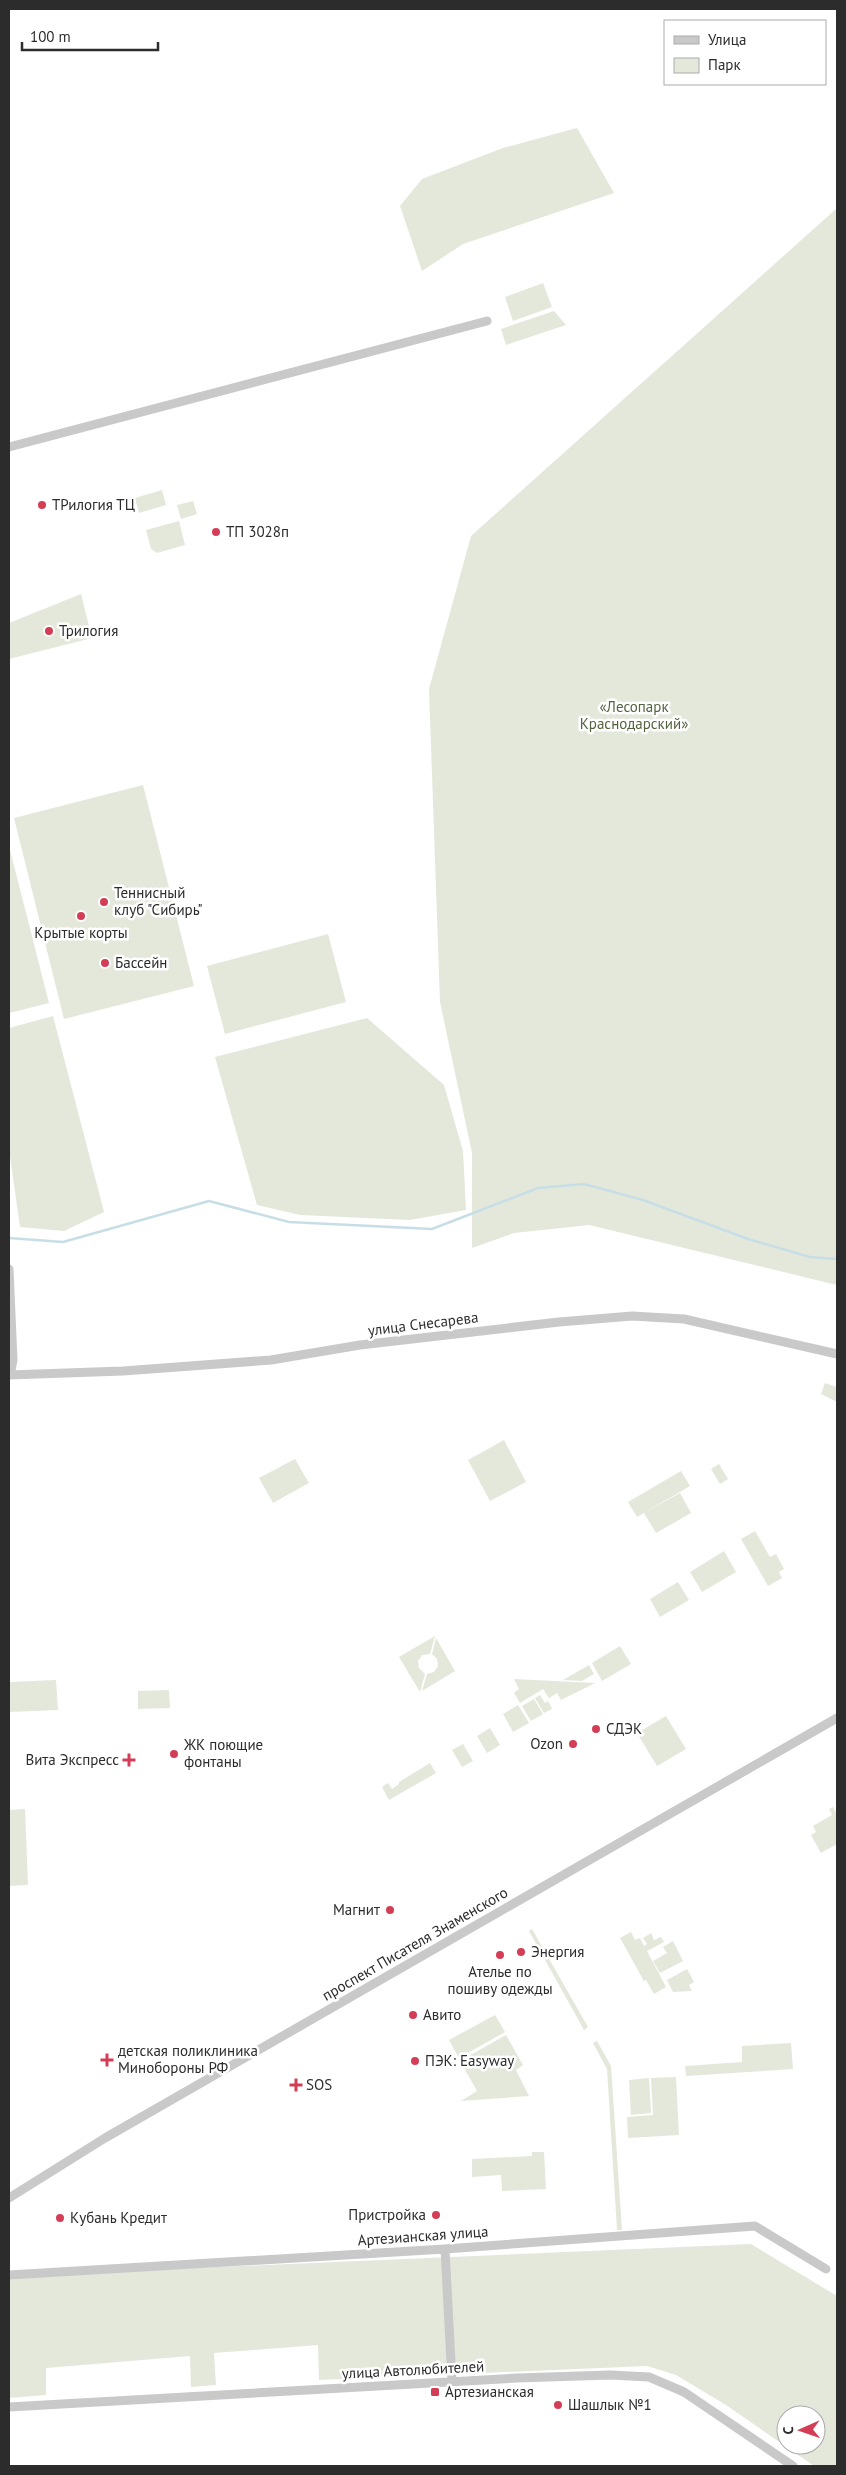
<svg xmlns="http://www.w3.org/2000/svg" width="846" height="2475" font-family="'PT Sans',sans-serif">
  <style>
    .green { fill: #e3e8db; fill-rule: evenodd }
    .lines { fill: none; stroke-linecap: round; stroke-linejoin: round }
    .stream { stroke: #c8dee7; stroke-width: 2.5 }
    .minor { stroke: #c9c9c9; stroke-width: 9 }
    .poi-dot { fill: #d33e56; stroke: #fff; stroke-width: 2 }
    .labels { text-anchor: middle; stroke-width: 5; stroke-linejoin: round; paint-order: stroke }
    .poi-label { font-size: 15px; fill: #2c2c2c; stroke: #fff; text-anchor: start }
    .park-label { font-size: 15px; fill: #53633e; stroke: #fff }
    .street-label { font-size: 15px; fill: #2c2c2c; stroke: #fff }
  </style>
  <rect width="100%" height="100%" fill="#fff"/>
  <path class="green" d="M577,128L614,193L463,244L422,271L400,206L422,179L503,148Z
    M837,208V1285L589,1225L514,1233L472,1248V1153L440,1002L429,689L471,536Z
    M543,283L552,307L513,321L505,297Z
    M554,311L566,325L506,345L501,329Z
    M162,490L166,505L139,513L135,498Z
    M193,501L197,514L181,519L177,505Z
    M179,521L185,545L157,553L151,549L146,530Z
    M81,594L92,638L9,659V623Z
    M143,785L194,986L64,1019L14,818Z
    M9,846L49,1003L9,1013Z
    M328,934L346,1002L225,1034L207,966Z
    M53,1016L104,1212L64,1231L20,1227L9,1149V1028Z
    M367,1018L444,1085L463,1151L466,1210L410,1220L300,1215L257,1205L215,1057Z
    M825,1383L837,1387V1402L821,1394Z
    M504,1440L526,1482L490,1501L468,1460Z
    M295,1459L309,1483L273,1503L259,1478Z
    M719,1464L728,1479L720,1484L711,1469Z
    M681,1471L690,1486L637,1517L628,1502Z
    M680,1493L691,1513L656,1533L644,1513Z
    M755,1531L770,1557L776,1554L784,1569L779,1572L782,1578L768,1586L741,1539Z
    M724,1551L736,1572L702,1592L690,1572Z
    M678,1582L689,1600L660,1617L650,1599Z
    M435,1636L430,1654L422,1655L418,1661L419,1668L425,1674L420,1692L399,1657Z
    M436,1638L455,1671L422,1691L427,1674L434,1672L438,1666L437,1659L432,1654Z
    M620,1646L631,1664L602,1681L592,1663Z
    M589,1665L594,1674L582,1681L563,1680Z
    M514,1679L595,1683L561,1700L557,1693L549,1698L543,1689L520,1703L514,1693L519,1689Z
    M56,1680L58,1710L9,1712V1682Z
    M169,1690L170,1708L138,1709V1691Z
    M540,1695L545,1703L548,1701L552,1709L544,1713L535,1698Z
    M534,1699L543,1714L531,1721L522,1706Z
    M518,1705L529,1723L513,1732L503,1714Z
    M666,1716L686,1749L657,1766L637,1733Z
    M490,1728L500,1745L487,1753L477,1736Z
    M463,1744L473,1761L462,1767L452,1750Z
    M430,1763L436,1773L389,1800L382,1787L388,1783L392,1789L399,1784V1782Z
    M833,1807L837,1815V1844L821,1853L811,1835L816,1832L813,1826L832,1815L829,1809Z
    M25,1809L28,1885L9,1886V1810Z
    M532,1929L588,2027L584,2030L529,1931Z
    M631,1932L635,1940L640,1938L644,1946L647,1944L643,1938L651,1933L654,1940L661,1937L664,1942L647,1951L666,1987L654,1994L646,1980L644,1981L620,1938Z
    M673,1941L683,1961L660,1973L653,1961L667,1953L663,1947Z
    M687,1969L694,1982L689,1985L692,1991L673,1992L667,1980Z
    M495,2015L505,2032L459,2058L449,2040Z
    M506,2035L523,2065L516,2070L529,2096L461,2101L477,2091L460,2061Z
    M597,2041L611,2066L622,2230H617L607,2069L593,2043Z
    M791,2043L793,2069L686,2076L685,2066L742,2062V2046Z
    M676,2077L679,2135L628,2138L627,2117L653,2115L651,2078Z
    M649,2078L651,2113L631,2115L629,2080Z
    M532,2152H544L546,2189L502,2191L501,2175L472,2177V2159L532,2156Z
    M751,2244L837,2296V2466H814L726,2405L676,2375L647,2366L319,2380L318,2345L214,2353L216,2385L191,2387L190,2356L46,2368V2395L9,2398V2276ZM786,2415H816V2445H786Z"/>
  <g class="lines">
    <path class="stream" d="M9,1238L63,1242L209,1201L289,1222L432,1229L538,1188L584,1184L643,1200L748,1239L810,1257L837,1259"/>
    <path class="minor" d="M9,447L487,321
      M9,1269L13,1360L10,1375
      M9,1375L123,1371L271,1360L360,1345L559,1322L632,1316L684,1319L837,1354
      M9,2198L105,2138L837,1718
      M445,2249L452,2381
      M9,2275L445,2249L755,2226L826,2269
      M9,2407L517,2378L610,2375L649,2377L684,2392L793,2466"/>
  </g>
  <g class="poi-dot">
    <circle cx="42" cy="505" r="5"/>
    <circle cx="216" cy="532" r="5"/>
    <circle cx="49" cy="631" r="5"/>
    <circle cx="104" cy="902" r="5"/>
    <circle cx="81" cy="916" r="5"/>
    <circle cx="105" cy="963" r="5"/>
    <circle cx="596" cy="1729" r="5"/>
    <circle cx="573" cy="1744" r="5"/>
    <circle cx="174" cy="1754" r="5"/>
    <path d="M126.5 1752.5h5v5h5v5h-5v5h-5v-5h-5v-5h5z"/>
    <circle cx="390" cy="1910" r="5"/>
    <circle cx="521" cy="1952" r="5"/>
    <circle cx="500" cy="1955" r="5"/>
    <circle cx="413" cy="2015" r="5"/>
    <path d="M104.5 2052.5h5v5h5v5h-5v5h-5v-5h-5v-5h5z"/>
    <circle cx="415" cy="2061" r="5"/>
    <path d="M293.5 2077.5h5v5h5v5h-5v5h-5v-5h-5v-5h5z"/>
    <circle cx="436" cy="2215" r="5"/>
    <circle cx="60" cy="2218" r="5"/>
    <rect x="430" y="2387" width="10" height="10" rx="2.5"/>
    <circle cx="558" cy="2405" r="5"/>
  </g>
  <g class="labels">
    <g class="poi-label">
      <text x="52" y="510">ТРилогия ТЦ</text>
      <text x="226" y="537">ТП 3028п</text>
      <text x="59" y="636">Трилогия</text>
      <text x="114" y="898">Теннисный<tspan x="114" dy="17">клуб "Сибирь"</tspan></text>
      <text x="81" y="938" text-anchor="middle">Крытые корты</text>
      <text x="115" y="968">Бассейн</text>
      <text x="606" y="1734">СДЭК</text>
      <text x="563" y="1749" text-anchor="end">Ozon</text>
      <text x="184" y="1750">ЖК поющие<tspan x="184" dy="17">фонтаны</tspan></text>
      <text x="119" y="1765" text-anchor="end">Вита Экспресс</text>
      <text x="380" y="1915" text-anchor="end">Магнит</text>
      <text x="531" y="1957">Энергия</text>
      <text x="500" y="1977" text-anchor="middle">Ателье по<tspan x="500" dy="17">пошиву одежды</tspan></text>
      <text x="423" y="2020">Авито</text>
      <text x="118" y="2056">детская поликлиника<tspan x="118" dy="17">Минобороны РФ</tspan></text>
      <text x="425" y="2066">ПЭК: Easyway</text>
      <text x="306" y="2090">SOS</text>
      <text x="426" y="2220" text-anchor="end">Пристройка</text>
      <text x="70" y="2223">Кубань Кредит</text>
      <text x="445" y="2397">Артезианская</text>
      <text x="568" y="2410">Шашлык №1</text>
    </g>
    <g class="park-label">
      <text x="634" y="712">«Лесопарк<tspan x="634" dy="17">Краснодарский»</tspan></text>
    </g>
    <g class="street-label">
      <text transform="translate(423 1324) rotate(-7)" y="5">улица Снесарева</text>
      <text transform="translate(415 1944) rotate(-30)" y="5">проспект Писателя Знаменского</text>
      <text transform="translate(423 2236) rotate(-4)" y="5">Артезианская улица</text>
      <text transform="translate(413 2370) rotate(-3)" y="5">улица Автолюбителей</text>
    </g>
  </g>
  <rect width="846" height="2475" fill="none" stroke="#2c2c2c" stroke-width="20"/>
  <rect x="664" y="20" width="162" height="65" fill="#ffffff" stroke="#ababab"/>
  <rect x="674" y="36" width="25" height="8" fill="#c9c9c9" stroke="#ababab"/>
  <text x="708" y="45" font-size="15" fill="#2c2c2c">Улица</text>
  <rect x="674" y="58" width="25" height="15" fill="#e3e8db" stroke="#ababab"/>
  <text x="708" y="70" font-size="15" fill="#2c2c2c">Парк</text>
  <g transform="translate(801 2430) rotate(268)"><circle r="24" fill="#ffffff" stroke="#ababab"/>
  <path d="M0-4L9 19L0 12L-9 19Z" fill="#d33e56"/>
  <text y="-8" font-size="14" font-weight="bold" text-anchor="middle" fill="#2c2c2c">С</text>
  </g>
  <path d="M22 42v8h136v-8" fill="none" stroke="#2c2c2c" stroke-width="2.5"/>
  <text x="30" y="42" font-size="15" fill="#2c2c2c" stroke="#ffffff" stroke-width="4" paint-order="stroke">100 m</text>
</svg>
